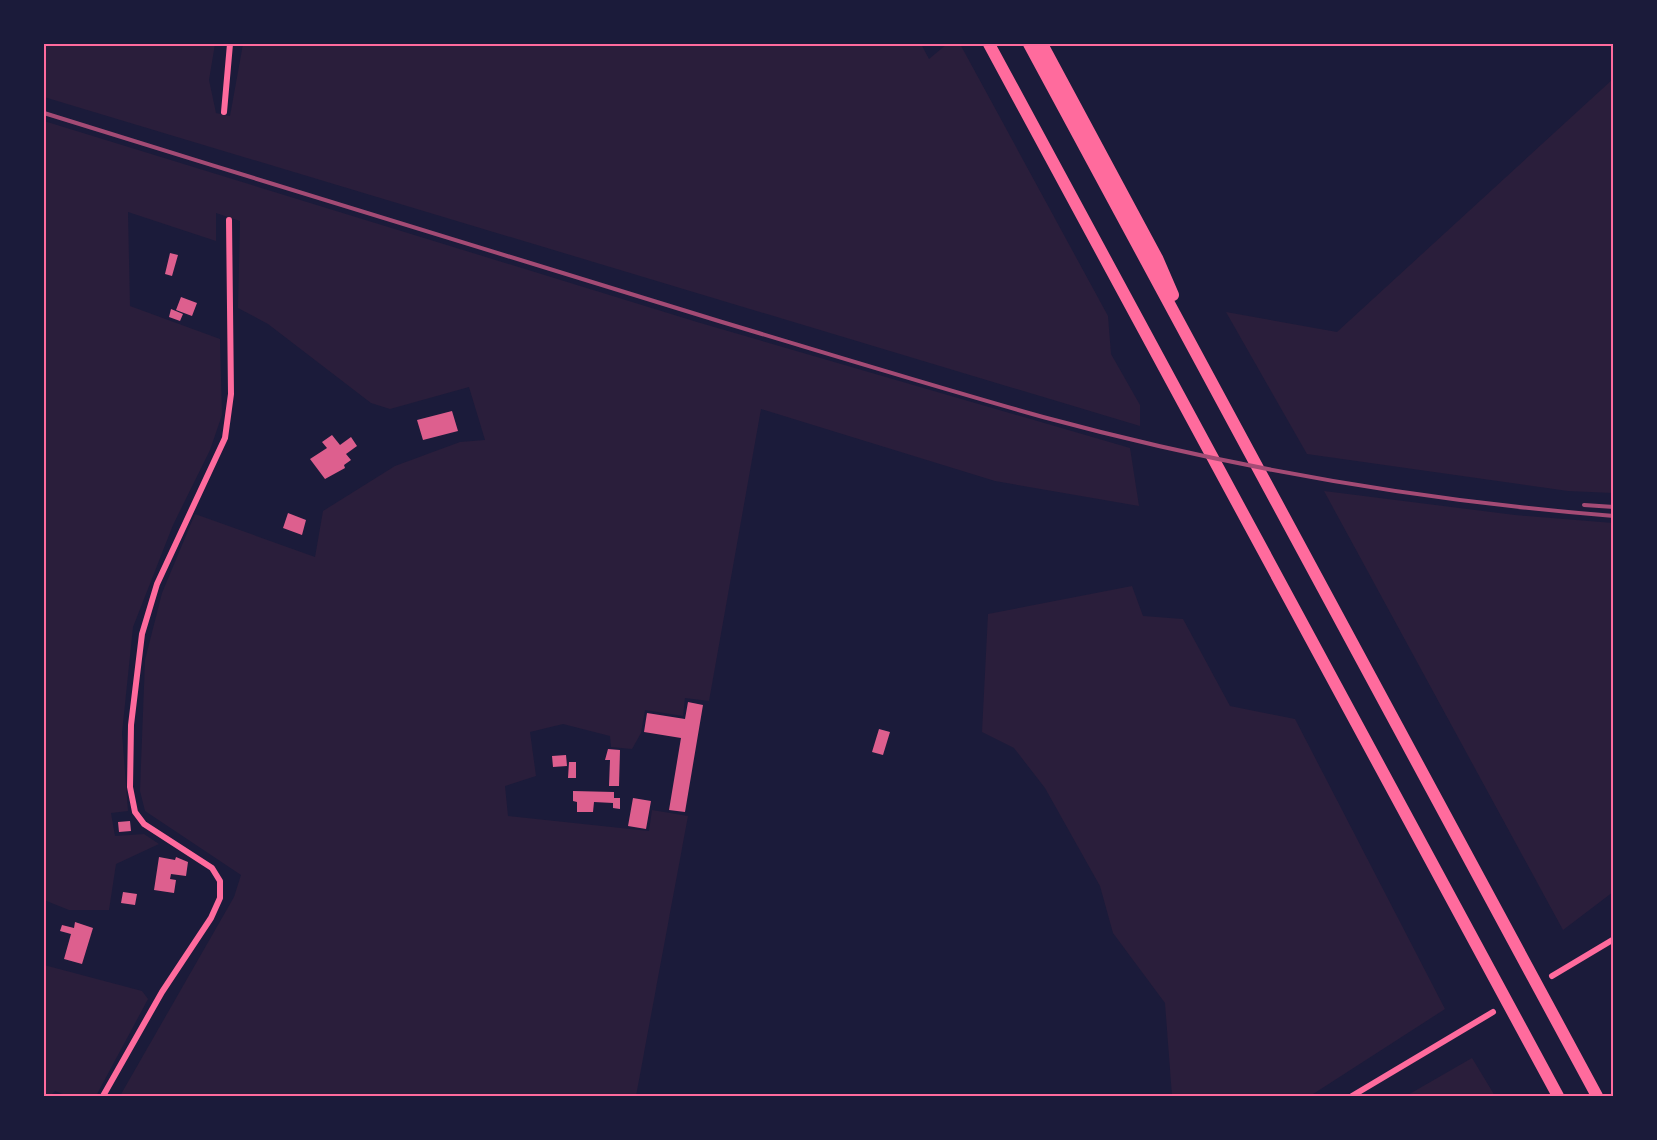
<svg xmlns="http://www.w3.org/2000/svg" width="1657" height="1140" font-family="Manrope,sans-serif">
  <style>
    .green { fill: #2a1e3b }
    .building { fill: #dd5f8e }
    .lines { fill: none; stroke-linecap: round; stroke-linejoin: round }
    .minor { stroke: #ff6b9d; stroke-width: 6 }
    .motorway { stroke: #ff6b9d; stroke-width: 12 }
    .rail { stroke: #a44b75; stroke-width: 4 }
    .neatline { fill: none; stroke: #ff6b9d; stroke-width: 2 }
  </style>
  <rect width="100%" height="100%" fill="#1b1b3a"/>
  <path class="green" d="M44,44H215L209,80L216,113L230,116L243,44H921L929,59L947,44H960L1108,316L1111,354L1140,405V426L44,97Z
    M1613,79V493L1568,491L1307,454L1226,312L1337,332Z
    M44,121L697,322L1130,448L1139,506L995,481L761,409L709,701L685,698L683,716L645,710L641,733L632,749L611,747L610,736L563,724L530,732L536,776L505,786L508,816L649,831L652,810L688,816L636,1096H120L234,897L241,875L145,811L140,791L145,660L162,593L195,514L315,557L323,511L395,466L460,442L485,440L469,387L390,409L371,403L268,324L238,308L240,221L216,213V241L128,212L130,306L220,339L222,415L210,450L173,525L133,627L122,733L128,811L111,813L115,836L144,834L159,844L116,864L109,910H69L44,900Z
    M1324,491L1515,515L1613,523V892L1563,930Z
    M1132,586L1143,616L1183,619L1230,706L1295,719L1445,1009L1310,1096H1172L1165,1003L1113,933L1100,886L1045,788L1014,748L982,732L988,614Z
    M44,965L142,991L148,999L96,1096H68L55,1091L50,1096H44Z
    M1472,1058L1495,1096H1406Z"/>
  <path class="building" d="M170,253L178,255L172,276L165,274Z
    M181,297L197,303L192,316L176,310Z
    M171,309L183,314L180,321L169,317Z
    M452,411L458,431L423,440L417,420Z
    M332,435L340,445L351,437L357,446L346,454L351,460L344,465L345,468L325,479L310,459L327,448L322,442Z
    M288,513L306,520L302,535L283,528Z
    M688,702L703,705L685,812L669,810L681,738L644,732L647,713L685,719Z
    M879,729L890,732L883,755L872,752Z
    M608,749L620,750L619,786H609L610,760H605Z
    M566,755L567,766L553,767L552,756Z
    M569,762H576V778H568Z
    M573,791L614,792V798H620V809L613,808V803L594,802L593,812H577V802L573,801Z
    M633,798L651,801L646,829L628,826Z
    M130,821L131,831L119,832L118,822Z
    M159,857L175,860L176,857L188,862L186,876L171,874L170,879L176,880L174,893L154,890Z
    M123,892L137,894L135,905L121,903Z
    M75,922L93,928L82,964L64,959L71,934L60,931L62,925L74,928Z"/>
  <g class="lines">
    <path class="minor" d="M224,112L230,44
      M1552,976L1614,939
      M103,1096L162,992L211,918L220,898V881L212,868L144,824L135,812L130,787L131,725L142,634L157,584L225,438L231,394L229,220
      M1352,1096L1493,1012"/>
    <path class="motorway" d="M989,44L1558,1096
      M1029,44L1597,1096
      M1042,44L1157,258L1173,295"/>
    <path class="rail" d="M44,113C270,183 496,254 722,322C829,354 936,387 1043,417C1228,467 1423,501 1614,516
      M1584,505L1614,507"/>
  </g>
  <rect width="1657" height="1140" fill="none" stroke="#1b1b3a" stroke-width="90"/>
  <rect x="45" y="45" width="1567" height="1050" class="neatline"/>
</svg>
